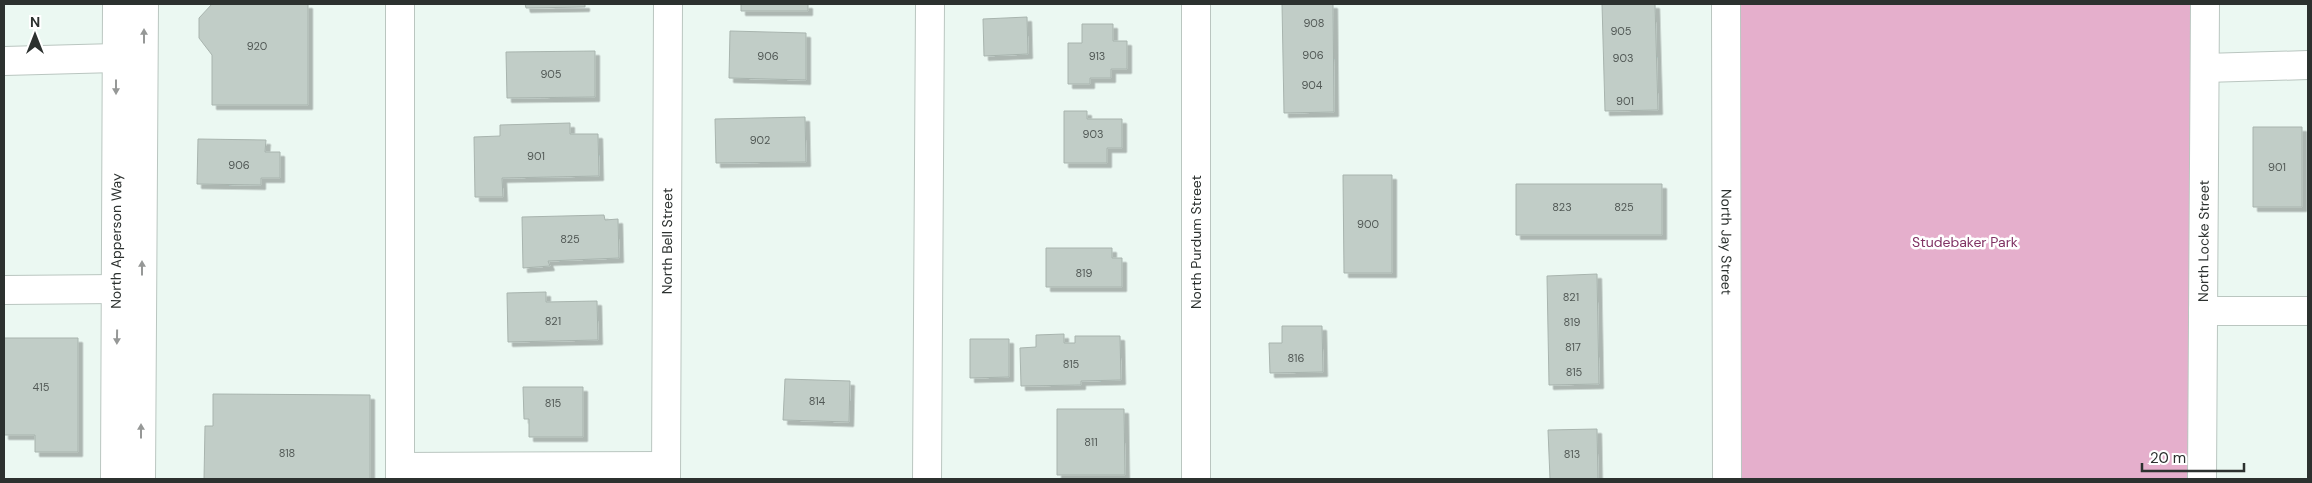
<svg xmlns="http://www.w3.org/2000/svg" width="2312" height="483" font-family="'DM Sans',sans-serif">
  <style>
    .green { fill: #e5afcc }
    .building { fill: #c1cdc7; stroke: #a8b4ae; filter: url(#shadow) }
    .lines { fill: none; stroke-linecap: round; stroke-linejoin: round }
    .minor-casing { stroke: #bac6c0; stroke-width: 30 }
    .major-casing { stroke: #bac6c0; stroke-width: 30 }
    .minor { stroke: #fff; stroke-width: 28 }
    .major { stroke: #fff; stroke-width: 28 }
    .oneway { fill: #969897 }
    .labels { text-anchor: middle; stroke-width: 5; stroke-linejoin: round; paint-order: stroke }
    .number-label { font-size: 11px; fill: #515855 }
    .street-label { font-size: 14px; fill: #2c312f; stroke: #fff }
    .park-label { font-size: 14px; fill: #813364; stroke: #fff }
  </style>
  <defs>
    <filter id="shadow"><feDropShadow dx="4.5" dy="4.5" stdDeviation="0" flood-color="#0004"/></filter>
  </defs>
  <rect width="100%" height="100%" fill="#ebf8f2"/>
  <path class="green" d="M1726,4H2204L2202,479H1727Z"/>
  <path class="building" d="M212,4H308V105H212V55L199,38V18Z
    M525,4H585V7L526,8Z
    M741,4H808V11H741Z
    M1282,4H1333L1334,112L1284,113Z
    M1602,4H1655L1658,110L1605,111Z
    M1027,17L1028,54L984,56L983,19Z
    M1082,24H1113V41H1127V69H1111V78H1090V84H1068V43H1082Z
    M730,31L806,33V80L729,78Z
    M595,51V97L507,98L506,52Z
    M1064,111H1087V119H1122V148H1107V163H1064Z
    M805,117L806,162L716,163L715,119Z
    M570,123V134H598L599,176L502,178L503,197H475L474,137L500,136V125Z
    M2253,127H2302V207H2253Z
    M198,139L266,140L265,152H280V178H261V185L197,184Z
    M1343,175H1392V273H1344Z
    M1516,184H1662V235H1516Z
    M604,215L605,220L618,219L619,258L548,261L550,266L523,268L522,217Z
    M1046,248H1112V258H1122V287H1046Z
    M1597,274L1599,384L1549,385L1547,276Z
    M546,292V302L597,301L598,340L508,342L507,293Z
    M1282,326H1322L1323,372L1270,373L1269,343H1282Z
    M1064,334V343H1075V336H1120L1121,380L1081,381V385L1021,386L1020,348L1036,347V335Z
    M4,338H78V452H35V435H4Z
    M970,339H1009V377L970,378Z
    M785,379L850,381L849,422L783,420Z
    M523,387H583V437H529V419H524Z
    M213,394L370,395V479H204L205,426H213Z
    M1057,409H1124L1125,475H1057Z
    M1597,429L1598,479H1550L1548,430Z"/>
  <g class="lines">
    <g class="minor-casing">
      <g id="minor">
        <path d="M1196,4V479"/>
        <path id="s1" d="M1726,4L1727,479"/>
        <path d="M4,61L116,58"/>
        <path d="M2205,68L2308,65"/>
        <path d="M4,290L117,289"/>
        <path d="M2203,311H2308"/>
        <path d="M400,467L666,466"/>
        <path d="M400,479V4"/>
        <path id="s2" d="M666,479L668,4"/>
        <path d="M927,479L930,4"/>
        <path id="s3" d="M2202,479L2205,4"/>
      </g>
    </g>
    <g class="major-casing">
      <g id="major">
        <path id="s4" d="M115,479L117,4"/>
        <path d="M141,479L144,4"/>
      </g>
    </g>
    <use href="#minor" class="minor"/>
    <use href="#major" class="major"/>
  </g>
  <defs><path id="oneway-solid" d="M-6-.8H1V-3.2L6.5 0L1 3.2V.8H-6Z" transform="scale(1.25)"/></defs>
  <g class="oneway">
    <use href="#oneway-solid" transform="translate(144 36) rotate(-90)"/>
    <use href="#oneway-solid" transform="translate(116 87) rotate(90)"/>
    <use href="#oneway-solid" transform="translate(142 268) rotate(-90)"/>
    <use href="#oneway-solid" transform="translate(117 337) rotate(91)"/>
    <use href="#oneway-solid" transform="translate(141 431) rotate(-90)"/>
  </g>
  <g class="labels">
    <g class="number-label">
      <text x="1314" y="27">908</text>
      <text x="1621" y="35">905</text>
      <text x="257" y="50">920</text>
      <text x="1313" y="59">906</text>
      <text x="768" y="60">906</text>
      <text x="1097" y="60">913</text>
      <text x="1623" y="62">903</text>
      <text x="551" y="78">905</text>
      <text x="1312" y="89">904</text>
      <text x="1625" y="105">901</text>
      <text x="1093" y="138">903</text>
      <text x="760" y="144">902</text>
      <text x="536" y="160">901</text>
      <text x="239" y="169">906</text>
      <text x="2277" y="171">901</text>
      <text x="1562" y="211">823</text>
      <text x="1624" y="211">825</text>
      <text x="1368" y="228">900</text>
      <text x="570" y="243">825</text>
      <text x="1084" y="277">819</text>
      <text x="1571" y="301">821</text>
      <text x="553" y="325">821</text>
      <text x="1572" y="326">819</text>
      <text x="1573" y="351">817</text>
      <text x="1296" y="362">816</text>
      <text x="1071" y="368">815</text>
      <text x="1574" y="376">815</text>
      <text x="41" y="391">415</text>
      <text x="817" y="405">814</text>
      <text x="553" y="407">815</text>
      <text x="1091" y="446">811</text>
      <text x="287" y="457">818</text>
      <text x="1572" y="458">813</text>
    </g>
    <g class="street-label">
      <text dy="5" stroke="none"><textPath href="#s3" startOffset="238">North Locke Street</textPath></text>
      <text dy="5" stroke="none"><textPath href="#s4" startOffset="238">North Apperson Way</textPath></text>
      <text dy="5" stroke="none"><textPath href="#s2" startOffset="238">North Bell Street</textPath></text>
      <text transform="translate(1196 242) rotate(-90)" y="5">North Purdum Street</text>
      <text dy="5" stroke="none"><textPath href="#s1" startOffset="238">North Jay Street</textPath></text>
    </g>
    <g class="park-label">
      <text x="1965" y="247">Studebaker Park</text>
    </g>
  </g>
  <rect width="2312" height="483" fill="none" stroke="#2c312f" stroke-width="10"/>
  <g transform="translate(35 35)" stroke="#ffffff" stroke-width="4" paint-order="stroke">
  <path d="M0-4L9 19L0 12L-9 19Z" fill="#2c312f"/>
  <text y="-8" font-size="14" font-weight="bold" text-anchor="middle" fill="#2c312f">N</text>
  </g>
  <path d="M2142 463v8h102v-8" fill="none" stroke="#2c312f" stroke-width="2.5"/>
  <text x="2150" y="463" font-size="15" fill="#2c312f" stroke="#ffffff" stroke-width="4" paint-order="stroke">20 m</text>
</svg>
